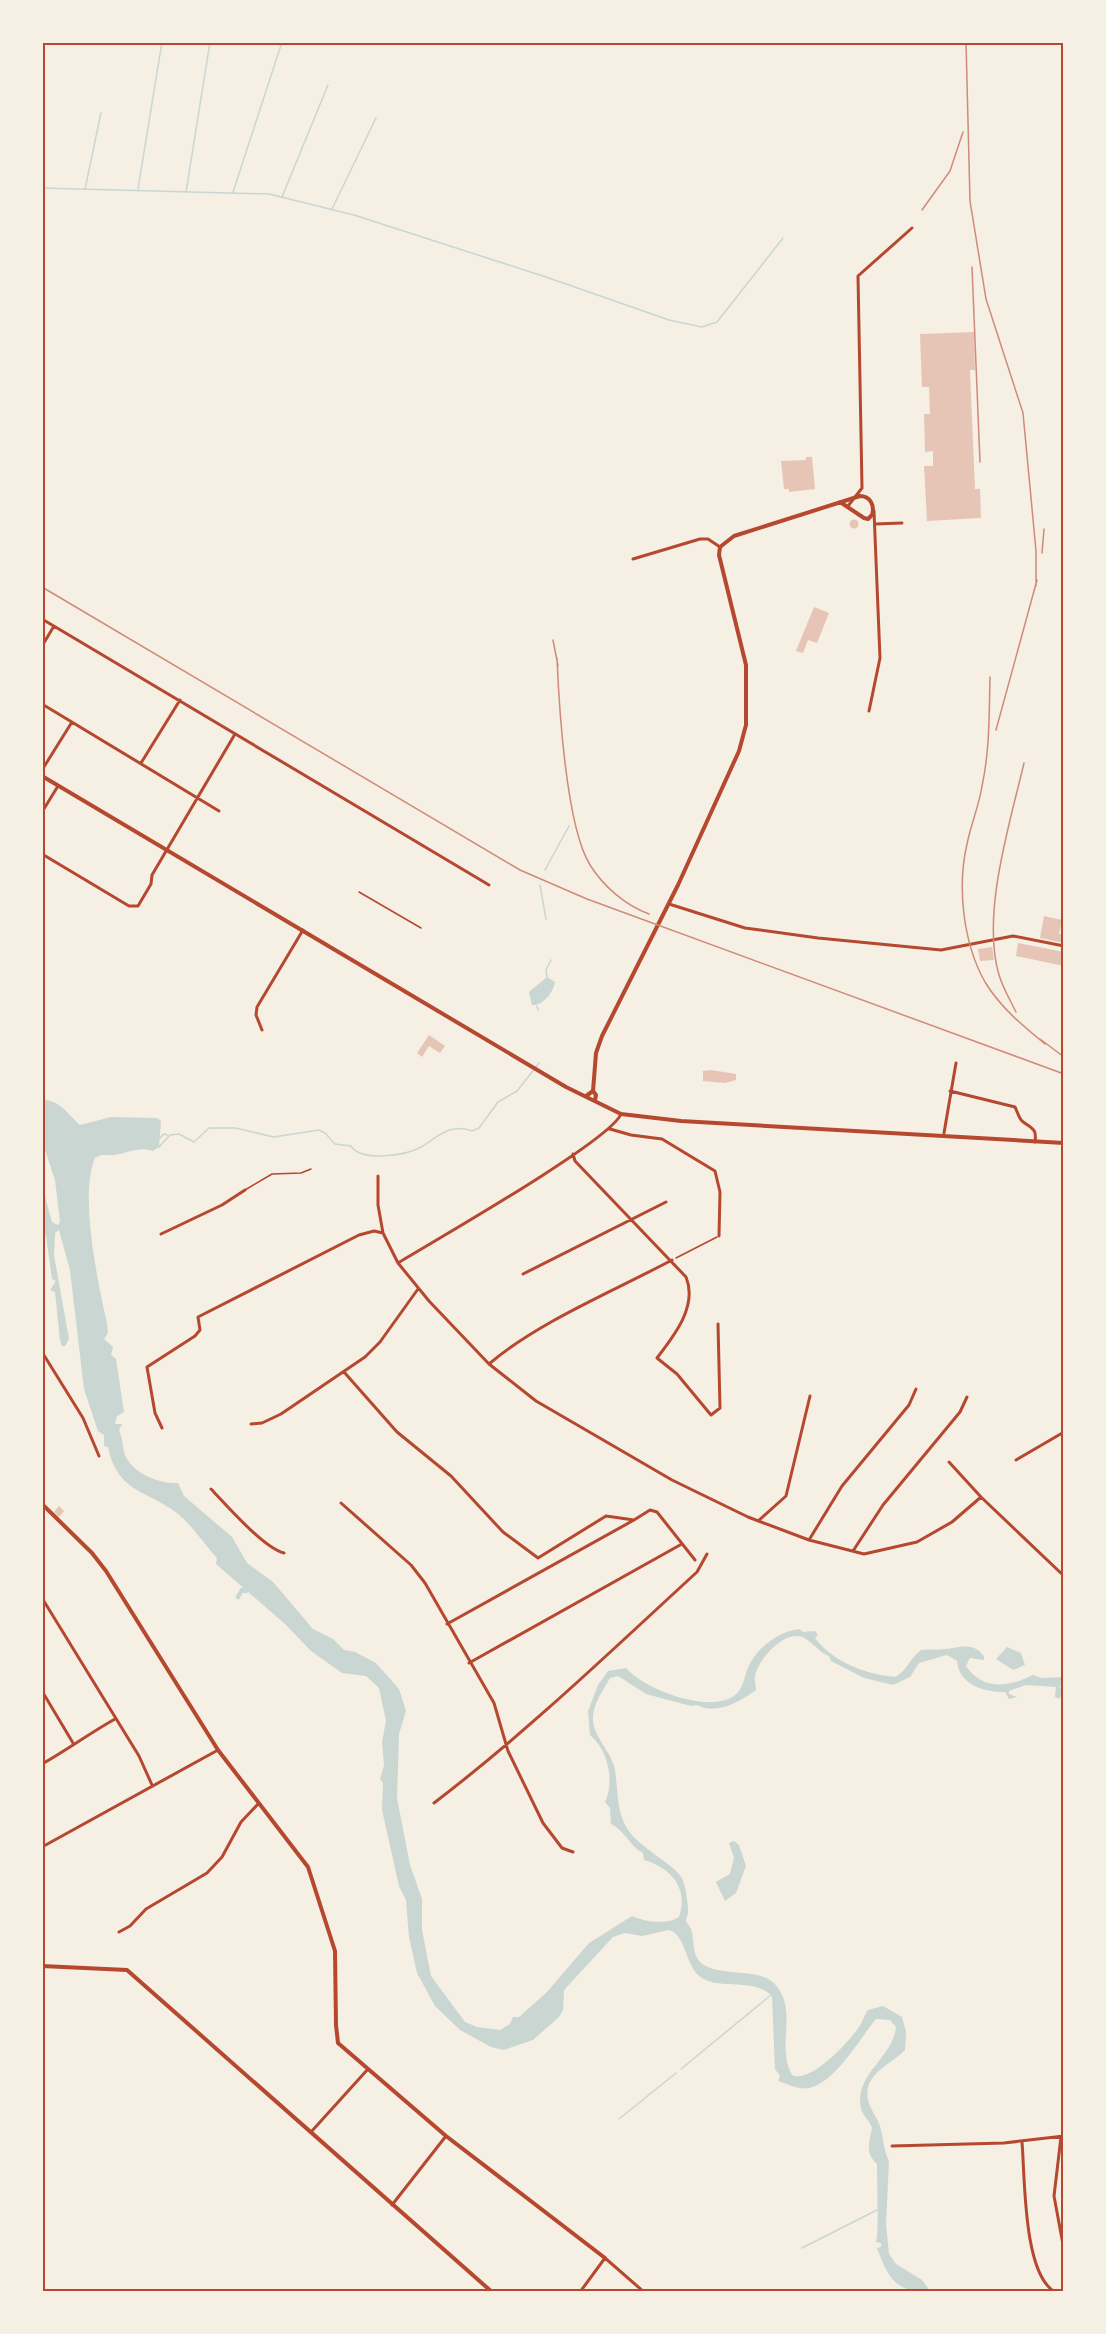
<svg xmlns="http://www.w3.org/2000/svg" width="1106" height="2334" font-family="'Noto Sans',sans-serif">
  <style>
    .water { fill: #c9d6d2 }
    .lines { fill: none; stroke-linecap: round; stroke-linejoin: round }
    .stream { stroke: #c9d6d2; stroke-width: 1.5 }
    .canal { stroke: #c9d6d2; stroke-width: 4.5 }
    .building { fill: #e6c5b7 }
    .path { stroke: #b5482f; stroke-width: 1.5 }
    .service { stroke: #b5482f; stroke-width: 1.5 }
    .minor { stroke: #b5482f; stroke-width: 3 }
    .tertiary { stroke: #b5482f; stroke-width: 4 }
    .secondary { stroke: #b5482f; stroke-width: 4 }
    .rail { stroke: #cf8b77; stroke-width: 1.5 }
    .neatline { fill: none; stroke: #b5482f; stroke-width: 2 }
  </style>
  <rect width="100%" height="100%" fill="#f6efe4"/>
  <path class="water" d="M547,977L555,982C553,993 543,1006 532,1005L529,992Z
    M42,1100C59,1099 68,1114 80,1125L111,1117L157,1118L161,1121L159,1147L153,1151C138,1146 129,1153 114,1155C106,1156 103,1153 95,1158C79,1194 98,1284 107,1323L108,1333L104,1339L113,1347L111,1355L116,1359L124,1412L117,1416L115,1424H122L119,1430C123,1439 122,1444 124,1452C130,1473 159,1484 178,1483L184,1496L232,1537L247,1563L273,1582L313,1629L333,1639L344,1650L355,1652L376,1663L399,1689L406,1711L399,1734L397,1798L410,1865L422,1899V1930L431,1976L465,2022L477,2027L500,2030L510,2024L513,2017H519L547,1992L589,1943L632,1916C645,1922 667,1925 679,1917C689,1888 671,1868 644,1860L643,1853C630,1846 623,1829 611,1824L610,1808L605,1802C615,1782 608,1749 590,1735L588,1711L598,1685L608,1671L626,1668C644,1689 710,1715 735,1695C743,1689 744,1679 747,1670C755,1649 777,1632 799,1629L803,1632L815,1631L818,1635L815,1638C834,1663 866,1674 895,1677C907,1671 910,1658 921,1650C929,1649 937,1650 945,1649C961,1648 972,1641 984,1656V1660L970,1658L966,1666C983,1691 1009,1687 1033,1675L1041,1678L1064,1677V1685L1060,1686L1062,1694L1059,1699L1055,1697L1056,1687L1026,1685L1009,1691V1694L1017,1697L1009,1699L1005,1692C984,1692 959,1685 957,1661L947,1655L919,1663L910,1677L893,1685L864,1678L831,1661L829,1656C818,1652 809,1637 798,1636C781,1634 758,1660 755,1676C754,1680 756,1686 756,1690C744,1699 722,1712 705,1708C699,1707 698,1704 691,1706L646,1694L618,1676L610,1678C603,1691 592,1705 593,1720C594,1738 612,1752 615,1770C618,1788 616,1812 628,1830C639,1847 676,1866 682,1878C686,1888 688,1903 688,1912C688,1915 686,1918 686,1921C688,1926 689,1924 691,1929C695,1941 691,1957 704,1965C726,1978 764,1966 778,1988C797,2015 776,2045 792,2075C810,2084 849,2042 859,2027C863,2022 864,2015 868,2010L883,2006L902,2017L906,2032L905,2050C891,2065 863,2073 868,2100C870,2109 877,2117 880,2126C884,2139 883,2149 889,2161L886,2224L889,2254L896,2264L922,2280L931,2292C895,2292 889,2279 877,2248L881,2247V2243L876,2242C879,2236 877,2176 877,2164C865,2153 869,2143 872,2128C870,2121 862,2115 861,2108C854,2074 893,2058 896,2027L890,2020L876,2019C860,2038 836,2082 809,2088C797,2090 789,2084 778,2081L780,2076L775,2069L772,1996C751,1976 717,1992 698,1975C685,1962 685,1934 669,1930L642,1936L625,1933L613,1937L564,1990L563,2010L559,2017L533,2040L504,2050L491,2047L460,2030L435,2006L417,1973L409,1937L406,1900L399,1886L382,1810L383,1783L380,1779L384,1766L382,1742L386,1721L379,1688L366,1676L342,1673L311,1651L285,1624L216,1564L217,1558C204,1544 192,1525 177,1513C145,1489 118,1493 108,1447L104,1446V1435L98,1431L84,1389L70,1270L59,1230L55,1233L54,1255L69,1339L65,1346H62L60,1340L55,1292L50,1290L56,1281L52,1279L46,1236L42,1233V1186L52,1222L58,1225L60,1222L55,1180L42,1141Z
    M1007,1647L1021,1653L1025,1665L1013,1670L996,1659Z
    M734,1841L739,1845L746,1866L736,1893L725,1901L716,1882L730,1874L734,1858L729,1843Z"/>
  <g class="lines">
    <path class="stream" d="M42,188L269,194L354,215L546,277L669,320L702,327L717,322L783,238
      M85,189L101,113
      M138,189L162,42
      M186,192L210,42
      M233,192L282,42
      M282,197L328,85
      M332,209L376,118
      M545,870L569,826
      M540,885L546,919
      M547,977L546,970L551,960
      M537,1006L538,1010
      M160,1138L164,1134L167,1135
      M159,1147L170,1135L179,1134L194,1142L209,1128H235L274,1137L319,1130L325,1133L335,1144L351,1146C361,1162 405,1156 421,1147C439,1136 450,1123 472,1131L479,1128L498,1102L517,1091L539,1063
      M681,2069L771,1995
      M619,2119L676,2073
      M802,2248L877,2210"/>
    <path class="canal" d="M238,1597L242,1590L246,1591L250,1587"/>
  </g>
  <path class="building" d="M974,332L975,370H970L975,489H980L981,518L927,521L924,466H933V451L925,452L924,414H930L929,387H922L920,334Z
    M806,457H812L815,489L789,492V489H784L781,461L806,460Z
    M849.5 524a4.5 4.5 0 1 1 9 0a4.5 4.5 0 1 1-9 0Z
    M814,607L829,613L817,643L808,640L803,653L796,651Z
    M1044,916L1062,920L1059,934L1064,935V943L1040,938Z
    M1018,943L1064,952V966L1016,956Z
    M992,947L994,960L980,961L978,949Z
    M429,1035L445,1046L440,1053L429,1046L422,1057L417,1053Z
    M711,1070L736,1074V1080L725,1083L703,1081V1071Z
    M59,1506L64,1511L59,1517L54,1512Z"/>
  <g class="lines">
    <path class="path" d="M676,1258L717,1237"/>
    <path class="service" d="M359,892L421,928
      M245,1190L272,1174L301,1173L311,1169"/>
    <path class="minor" d="M862,488L858,276L912,228
      M848,506L862,488
      M875,524L902,523
      M633,559L700,539H708L720,547
      M42,619L489,885
      M42,646L54,626
      M42,704L219,811
      M869,711L880,658L874,511
      M141,763L180,700
      M42,770L72,722
      M42,812L58,786
      M42,854L129,906H138L151,884L152,875L235,734
      M669,904L745,928L818,938L941,950L1013,936L1064,946
      M262,1030L256,1015L257,1007L303,930
      M950,1091L1015,1107C1017,1111 1019,1118 1022,1121C1032,1129 1037,1128 1035,1142
      M610,1129L631,1135L662,1139L715,1171L720,1192L719,1236
      M944,1133L956,1063
      M573,1154L575,1161L686,1277C698,1306 674,1336 657,1358L677,1374L711,1415L720,1408L718,1324
      M378,1176V1205L383,1233L398,1263L429,1301L489,1364L536,1401L672,1480L748,1517L809,1540L864,1554L917,1542L952,1522L981,1497
      M161,1234L222,1205L245,1190
      M398,1263C434,1241 610,1141 621,1114
      M523,1274L666,1202
      M42,1352L83,1418L99,1456
      M489,1364C538,1322 614,1291 672,1260
      M344,1372L397,1432L451,1476L503,1532L538,1558L606,1516L634,1520L650,1510L657,1512L695,1560
      M251,1424L262,1423L281,1414L365,1357L380,1342L418,1289
      M162,1428L155,1413L147,1367L195,1336L200,1330L198,1317L359,1235L374,1231L383,1233
      M1016,1460L1064,1432
      M949,1462L981,1497L1064,1576
      M211,1489C227,1506 264,1548 284,1553
      M341,1503L411,1565L425,1583L494,1703L508,1751L543,1823L562,1848L573,1852
      M758,1521L786,1496L810,1396
      M809,1540L842,1486L909,1405L916,1389
      M853,1551L883,1505L960,1412L967,1397
      M42,1598L139,1756L152,1785
      M447,1624L634,1520
      M469,1663L680,1545
      M42,1691L73,1743
      M42,1764C67,1750 90,1733 115,1719
      M434,1803C527,1732 611,1651 697,1572L707,1554
      M42,1847L218,1750
      M119,1932L130,1926L146,1909L207,1873L222,1857L241,1822L259,1803
      M311,2132L368,2069
      M1061,2137L1054,2196L1064,2250
      M1022,2142C1025,2177 1023,2274 1055,2292
      M892,2146L1004,2143L1064,2136
      M392,2205L446,2136
      M580,2292L605,2258L644,2292"/>
    <path class="tertiary" d="M593,1091L596,1053L602,1036L678,885L739,751L746,725V665L719,555L720,547L734,536L860,496C870,496 875,505 872,515L868,519L864,518L840,502
      M42,1504L92,1553L106,1571L218,1750L308,1867L335,1951L336,2025L338,2043L446,2136L605,2258"/>
    <path class="secondary" d="M42,776L566,1087L621,1114L681,1121L1064,1143
      M586,1096L593,1091L596,1095L595,1100
      M42,1966L127,1970L492,2292"/>
    <path class="rail" d="M966,42L970,201L986,299L1023,413L1036,551V586
      M922,210L950,171L963,132
      M972,267L980,462
      M1042,553L1044,529
      M42,587L520,870L587,899L1064,1074
      M553,640L558,666
      M557,658C559,706 566,826 590,865C604,887 625,905 649,914
      M990,677C989,714 990,749 982,786C979,806 971,824 967,844C957,887 963,943 985,982C1000,1007 1023,1026 1045,1044
      M996,730L1037,580
      M1016,1012C1010,1000 1003,988 999,975C981,914 1010,823 1024,763
      M1040,1039L1064,1057"/>
  </g>
  <rect width="1106" height="2334" fill="none" stroke="#f6efe4" stroke-width="87"/>
  <rect x="44" y="44" width="1018" height="2246" class="neatline"/>
</svg>
